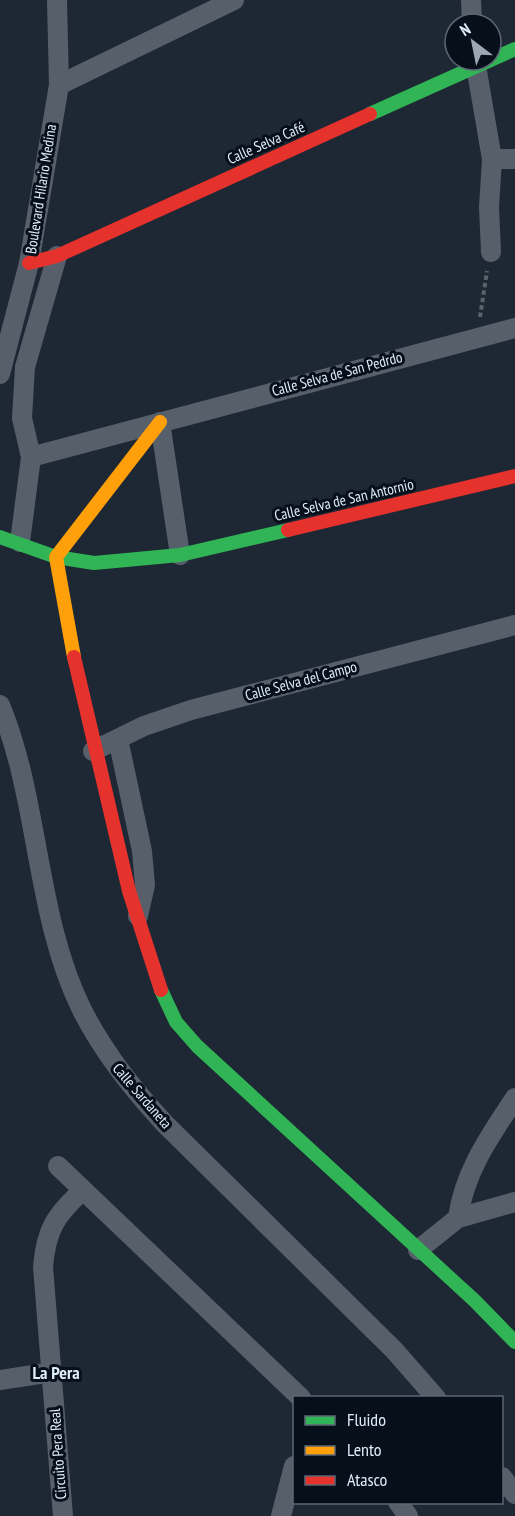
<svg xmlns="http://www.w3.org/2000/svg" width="515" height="1516" font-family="'PT Sans Narrow',sans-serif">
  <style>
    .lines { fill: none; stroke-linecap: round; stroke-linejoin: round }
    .path { stroke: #5a626a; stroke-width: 4; stroke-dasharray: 4.5 3; stroke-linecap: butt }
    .street { stroke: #575f6a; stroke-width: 20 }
    .fast { stroke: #30b455; stroke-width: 14 }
    .slow { stroke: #ff9f0a; stroke-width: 14 }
    .jam { stroke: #e5322d; stroke-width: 14 }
    .labels { text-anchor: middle; stroke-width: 6; stroke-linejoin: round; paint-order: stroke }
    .street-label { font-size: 15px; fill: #dfecfb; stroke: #070f1a }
    .quarter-label { font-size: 18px; font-weight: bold; fill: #dfecfb; stroke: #070f1a }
  </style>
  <rect width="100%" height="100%" fill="#1d2834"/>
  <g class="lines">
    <path class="path" d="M480,317L487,271"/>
    <path class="street" d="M471,0L472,24
      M475,60L492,159L489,207L491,252
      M59,85L234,0
      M492,159H515
      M0,374L29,263L59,85L57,0
      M160,422L180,555
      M31,457L515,328
      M20,542L31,457L22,418L25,367L57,256
      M0,705C40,802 35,915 82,1010C104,1053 132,1088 165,1124L394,1350L436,1398
      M118,739L142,851L145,885L138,916
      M93,751L144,726L191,710L515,625
      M58,1166L301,1398
      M458,1218C464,1172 490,1136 515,1098
      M418,1250L458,1218L515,1202
      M0,1380L52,1372
      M502,1477L515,1494
      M398,1502L408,1516
      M63,1516L43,1267C46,1229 56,1215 83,1190
      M281,1516L294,1466"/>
    <path class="fast" d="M370,114L515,49
      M0,537L56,557L94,563L180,555L288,530
      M161,990L176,1022L197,1046L475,1301L515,1342"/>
    <path class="slow" d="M74,657L56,557L160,422"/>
    <path class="jam" d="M29,263L57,256L370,114
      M288,530L515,476
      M74,657L129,891L161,990"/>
  </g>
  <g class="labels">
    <g class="street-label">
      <text transform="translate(266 143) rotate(-24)" y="5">Calle Selva Café</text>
      <text transform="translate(41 189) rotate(-81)" y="5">Boulevard Hilario Medina</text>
      <text transform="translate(337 374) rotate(-15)" y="5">Calle Selva de San Pedrdo</text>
      <text transform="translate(344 500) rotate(-13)" y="5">Calle Selva de San Antornio</text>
      <text transform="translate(301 681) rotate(-15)" y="5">Calle Selva del Campo</text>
      <text transform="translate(142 1096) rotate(49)" y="5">Calle Sardaneta</text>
      <text transform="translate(58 1454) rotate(-94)" y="5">Circuito Pera Real</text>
    </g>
    <g class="quarter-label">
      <text x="56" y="1379">La Pera</text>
    </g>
  </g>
  <rect x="293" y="1396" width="210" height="108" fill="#070f1a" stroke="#5d6774" stroke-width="1.5"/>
  <rect x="305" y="1416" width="30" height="9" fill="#30b455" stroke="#5d6774" stroke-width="1.5"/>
  <text x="347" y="1426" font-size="18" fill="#dfecfb">Fluido</text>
  <rect x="305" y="1446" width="30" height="9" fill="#ff9f0a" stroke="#5d6774" stroke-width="1.5"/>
  <text x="347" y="1456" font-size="18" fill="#dfecfb">Lento</text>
  <rect x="305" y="1476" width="30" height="9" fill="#e5322d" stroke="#5d6774" stroke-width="1.5"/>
  <text x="347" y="1486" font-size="18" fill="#dfecfb">Atasco</text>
  <g transform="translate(473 42) rotate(328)"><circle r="28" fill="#070f1a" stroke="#5d6774" stroke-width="1.5"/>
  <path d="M0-4.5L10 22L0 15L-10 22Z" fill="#9ba7b5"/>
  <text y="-9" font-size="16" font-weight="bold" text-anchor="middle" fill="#dfecfb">N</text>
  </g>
</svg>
